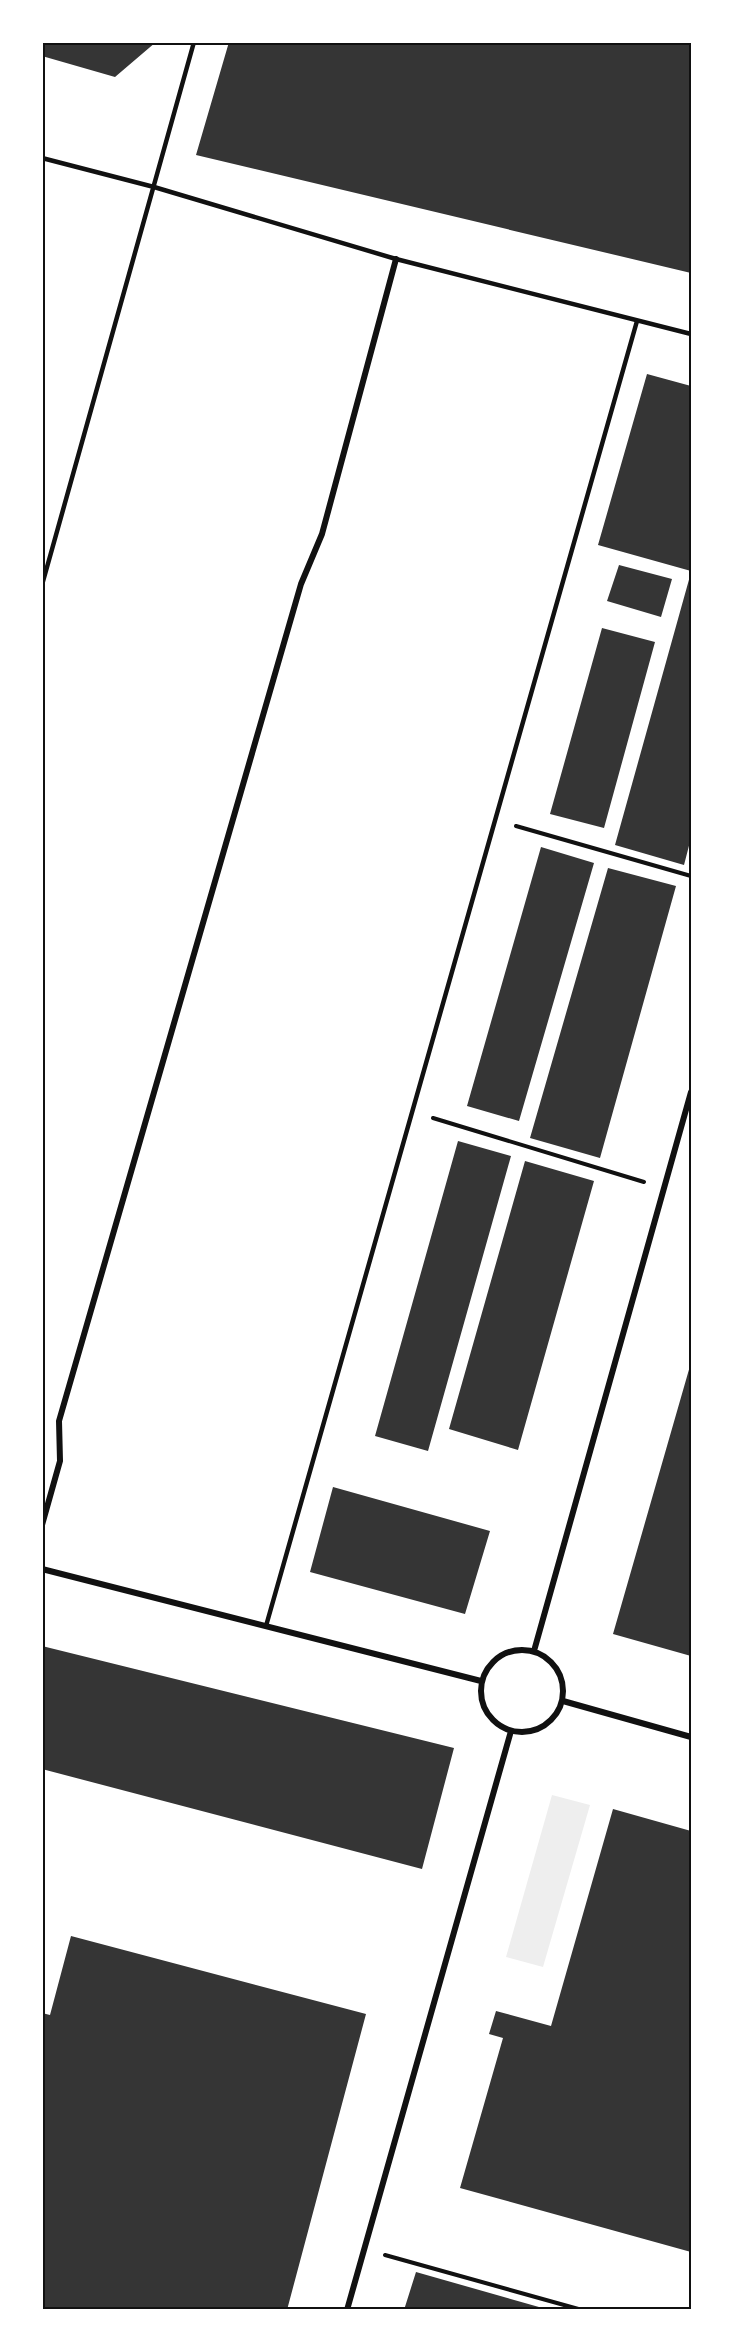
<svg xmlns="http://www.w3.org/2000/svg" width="733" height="2352" font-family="Cabin,sans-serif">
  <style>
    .green { fill: #eee }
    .building { fill: #353535 }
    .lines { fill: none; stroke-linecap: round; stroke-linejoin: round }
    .path { stroke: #111; stroke-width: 4 }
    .service { stroke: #111; stroke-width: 4.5 }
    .minor { stroke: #111; stroke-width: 6 }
    .neatline { fill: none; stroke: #111; stroke-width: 2 }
  </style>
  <rect width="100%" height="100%" fill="#fff"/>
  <path class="green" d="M552,1795L590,1805L543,1967L506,1957Z"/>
  <path class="building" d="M42,42H156L115,77L42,56Z
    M229,42H691V273L196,155Z
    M647,374L691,386V571L598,545Z
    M619,565L672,579L661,617L607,601Z
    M690,576L691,838L684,865L615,845Z
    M602,628L655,642L604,828L550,814Z
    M541,847L594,863L519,1121L467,1106Z
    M608,868L676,886L600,1158L530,1138Z
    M458,1141L511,1156L428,1451L375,1436Z
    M525,1161L594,1181L518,1450L449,1429Z
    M690,1366H691V1656L613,1634Z
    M333,1487L490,1531L465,1614L310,1572Z
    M42,1646L454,1748L422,1869L42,1769Z
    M613,1809L691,1831V2252L460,2188L503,2038L489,2034L496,2011L551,2026Z
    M71,1936L366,2014L287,2310H42V2013L50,2015Z
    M416,2272L546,2309L545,2310H404Z"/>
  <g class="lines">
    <path class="path" d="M516,826L691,876
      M433,1118L644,1182
      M385,2255L582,2310"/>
    <path class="service" d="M42,158L154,187L396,259L691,334
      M42,585L194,42
      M266,1626L637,321"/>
    <path class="minor" d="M42,1525L60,1461L59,1421L301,584L322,534L396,259
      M42,1569L481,1681
      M481 1691a41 41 0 1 1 82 0a41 41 0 1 1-82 0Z
      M534,1651L691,1092
      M563,1701L691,1737
      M347,2310L511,1731"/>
  </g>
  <rect width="733" height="2352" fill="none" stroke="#ffffff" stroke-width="87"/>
  <rect x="44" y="44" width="646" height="2264" class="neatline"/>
</svg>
